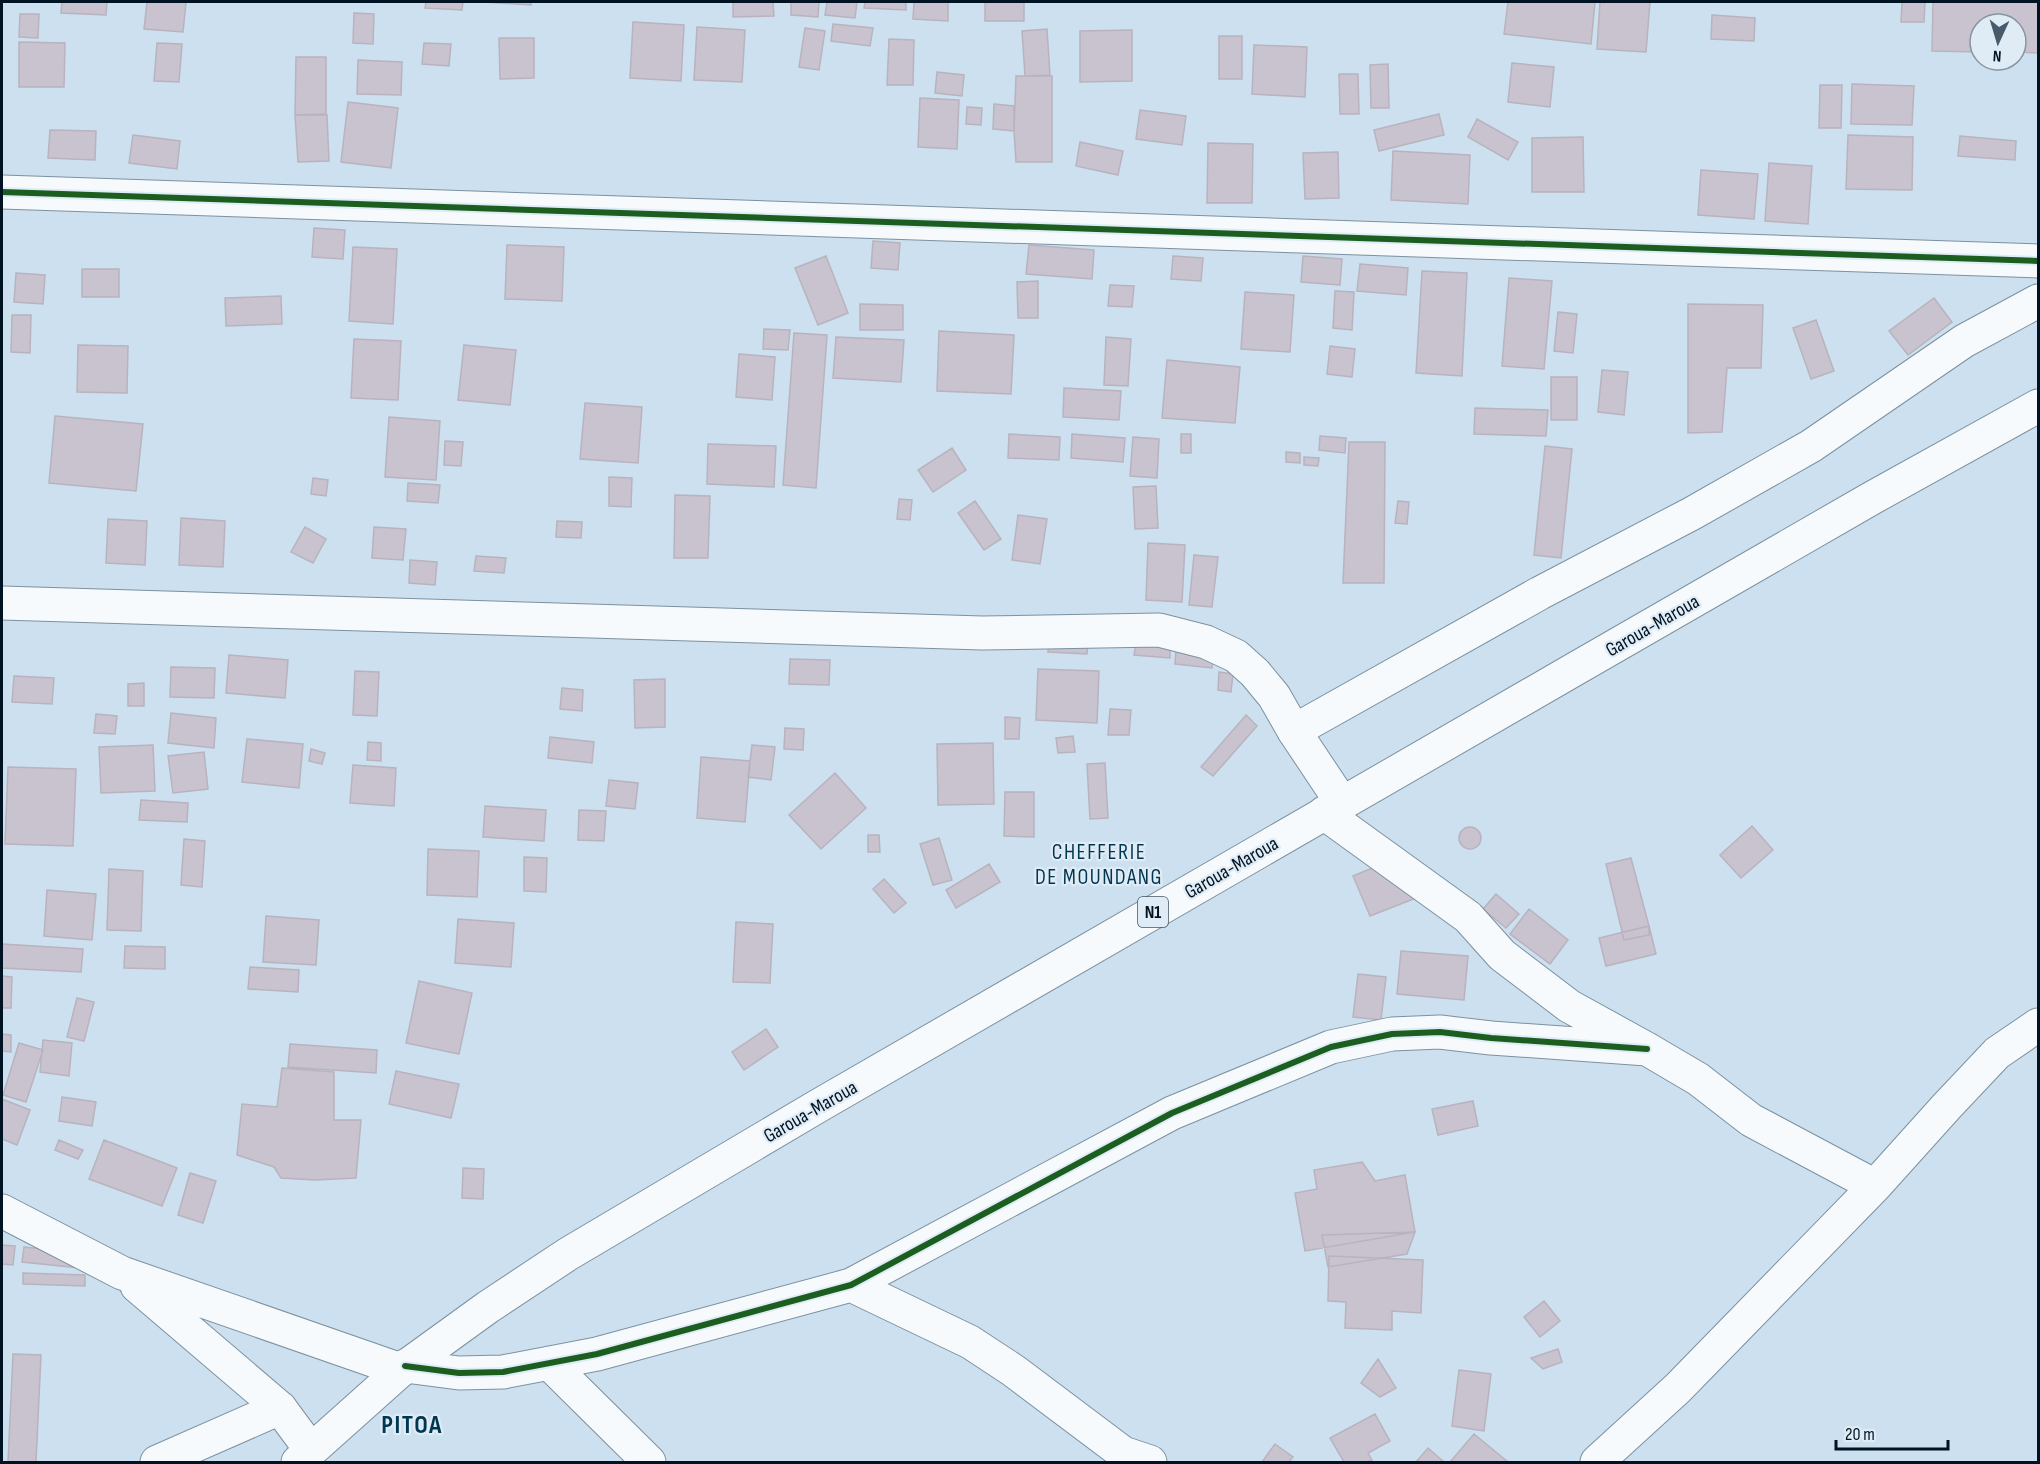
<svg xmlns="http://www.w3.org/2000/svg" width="2040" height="1464" font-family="'Sofia Sans Condensed',sans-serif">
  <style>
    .building { fill: #c8c3ce; stroke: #b8b3be; stroke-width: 1.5 }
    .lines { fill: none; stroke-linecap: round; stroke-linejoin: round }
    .minor-casing { stroke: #7c91a0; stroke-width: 35 }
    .major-casing { stroke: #7c91a0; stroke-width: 35 }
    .highway-casing { stroke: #7c91a0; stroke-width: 35 }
    .minor { stroke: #f7fafd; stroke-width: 33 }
    .major { stroke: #f7fafd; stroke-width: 33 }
    .highway { stroke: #f7fafd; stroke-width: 33 }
    .cycleway-casing { stroke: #e0ecf5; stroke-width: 10 }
    .cycleway { stroke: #1b5e20; stroke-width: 6 }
    .labels { text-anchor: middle; stroke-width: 4.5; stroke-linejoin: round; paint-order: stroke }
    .shield { fill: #e0ecf5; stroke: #435462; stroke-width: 1.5 }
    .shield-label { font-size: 18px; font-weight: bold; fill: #001323 }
    .street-label { font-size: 20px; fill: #001323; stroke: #e0ecf5 }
    .quarter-label { font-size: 22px; letter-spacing: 1.5px; fill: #013652; stroke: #e0ecf5 }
    .district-label { font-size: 26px; font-weight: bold; letter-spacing: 1.5px; fill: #013652; stroke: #e0ecf5 }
  </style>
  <rect width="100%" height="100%" fill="#cce0ef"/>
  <path class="building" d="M62,2H107L106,15L61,13Z
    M147,2H186L183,32L144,29Z
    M426,2H463L462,10L425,8Z
    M483,2H531V5Z
    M733,2H773L774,16L733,17Z
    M791,2H819L818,17L791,15Z
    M827,2H857L855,18L825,15Z
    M865,2H906V10L864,8Z
    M914,2H948V21L913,19Z
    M985,2H1024V21H985Z
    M1508,2H1595L1591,44L1504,34Z
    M1600,2H1650L1646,52L1597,49Z
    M1902,2H1925L1924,22H1901Z
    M1933,2H2038V53L2016,52V24H1980V52L1932,51Z
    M354,13L374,14L373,44L353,43Z
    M20,14H39L38,38L19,37Z
    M1712,15L1755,18L1754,41L1711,39Z
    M633,22L684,25L681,81L630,78Z
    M833,24L873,28L870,46L831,41Z
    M697,27L745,30L742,82L694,80Z
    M805,28L825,31L819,70L799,67Z
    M1047,29L1050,75L1025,76L1022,31Z
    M1132,30V81L1080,82V31Z
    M1219,36H1242V79H1219Z
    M499,38H534V78L500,79Z
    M889,39L914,40L913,85H887Z
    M19,42L65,43L64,87H19Z
    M157,43L182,44L179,82L154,81Z
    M424,43L451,44L449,66L422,64Z
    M1254,45L1307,47L1305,97L1252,94Z
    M296,57H326V114L295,115Z
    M358,60L402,62L401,95L357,94Z
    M1512,63L1554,67L1550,107L1508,102Z
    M1388,64L1389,108H1371L1370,65Z
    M937,72L964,75L962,96L935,93Z
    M1339,74H1358L1359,114H1340Z
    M1016,76H1052V162H1016L1014,131Z
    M1852,84L1914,86L1912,125L1851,124Z
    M1820,85H1842L1841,128H1819Z
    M920,98L959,100L957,149L918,147Z
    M348,102L398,108L391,168L341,162Z
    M994,104L1014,106V131L993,129Z
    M967,107L982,108L981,125L966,124Z
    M1140,110L1186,116L1182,145L1136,139Z
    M1439,114L1444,135L1379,151L1374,130Z
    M295,115H327L329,161L298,162Z
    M1477,119L1518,142L1508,160L1468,137Z
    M50,130L96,131L95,160L48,158Z
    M133,135L180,141L177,169L129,163Z
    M1848,135L1913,137L1912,190L1846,189Z
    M1960,136L2016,141L2015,160L1958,156Z
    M1583,137L1584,192H1532V138Z
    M1080,142L1123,151L1118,175L1076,166Z
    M1208,143L1253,144L1252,203H1207Z
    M1393,151L1470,155L1468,204L1391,200Z
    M1338,152L1339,198L1305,199L1303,153Z
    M1769,163L1812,166L1808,224L1765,221Z
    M1701,170L1758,174L1754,219L1698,215Z
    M314,228L345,230L343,259L312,257Z
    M873,241L900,243L898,270L871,268Z
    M507,245L564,247L562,301L505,299Z
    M1029,245L1094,250L1092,279L1026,274Z
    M353,247L397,249L393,324L349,321Z
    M826,256L848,313L818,325L795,268Z
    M1173,256L1203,258L1201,281L1171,279Z
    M1303,256L1342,259L1340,285L1301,282Z
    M1360,264L1408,268L1406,295L1357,291Z
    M82,269H119V297H82Z
    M1422,271L1467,273L1462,376L1416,373Z
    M16,273L45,275L43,304L14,302Z
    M1509,278L1552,281L1544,369L1502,366Z
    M1038,281V318H1018L1017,282Z
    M1110,285L1134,286L1132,307L1108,306Z
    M1335,291L1354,292L1352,330L1333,328Z
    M1245,292L1294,295L1290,352L1241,349Z
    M281,296L282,324L226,326L225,298Z
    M1934,298L1952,322L1908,355L1889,331Z
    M860,304L903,305V330H860Z
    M1688,304L1763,305L1761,368H1727L1722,432L1688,433Z
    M1558,312L1577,314L1573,353L1554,351Z
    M12,315H31L30,353L11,352Z
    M1816,320L1834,371L1811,379L1793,328Z
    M764,329L790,330L788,350L763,349Z
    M939,331L1014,335L1011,394L937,391Z
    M794,333L827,335L816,488L783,485Z
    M836,337L904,340L901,382L833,378Z
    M1106,337L1131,339L1128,386L1104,385Z
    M354,339L401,341L398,400L351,398Z
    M78,345L128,346L127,393L77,392Z
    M464,345L516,350L510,405L458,400Z
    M1330,346L1355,349L1352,377L1327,374Z
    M739,354L775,357L772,400L736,397Z
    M1167,360L1240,367L1235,423L1162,418Z
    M1602,370L1628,372L1624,415L1598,412Z
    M1551,377H1577V420H1551Z
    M1064,388L1121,391L1119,420L1063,417Z
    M585,403L642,407L638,463L580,459Z
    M1475,408L1548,410L1546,436L1474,434Z
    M55,416L143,424L136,491L49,483Z
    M389,417L440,421L436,480L385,477Z
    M1009,434L1060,437L1059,460L1008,458Z
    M1072,434L1125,438L1123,462L1071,458Z
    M1181,434H1191V453H1181Z
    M1320,436L1346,438L1345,453L1319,450Z
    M1133,437L1159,439L1157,478L1130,476Z
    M445,441L463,442L461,466L444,465Z
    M1349,442H1385L1384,583H1343Z
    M708,444L776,446L774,487L707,484Z
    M1545,446L1572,449L1561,558L1534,555Z
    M952,448L966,470L933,492L918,470Z
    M1286,452L1300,453V463L1286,462Z
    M1304,457L1319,458L1318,466L1304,465Z
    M609,477L632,478L631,507L609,506Z
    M313,478L328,480L326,496L311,494Z
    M408,483L440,485L438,503L407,501Z
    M1156,486L1158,528L1135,529L1133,487Z
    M675,495L710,496L708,558H674Z
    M899,499L912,500L910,520L897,519Z
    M975,501L1001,539L984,550L958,513Z
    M1398,501L1409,502L1407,524L1395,523Z
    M1018,515L1047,519L1040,564L1012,560Z
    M181,518L225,521L223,567L179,565Z
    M108,519L147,521L145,565L106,563Z
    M557,521L582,522L581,538L556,537Z
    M305,527L326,539L313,563L291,552Z
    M374,527L406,529L403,560L372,558Z
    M1148,543L1185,545L1182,602L1146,600Z
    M1194,555L1218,557L1212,607L1189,605Z
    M476,556L506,558L504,573L474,571Z
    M410,560L437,562L435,585L409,583Z
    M1049,641L1088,643L1087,654L1048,652Z
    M1136,643L1170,646V658L1134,655Z
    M1176,649L1213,653L1212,668L1175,664Z
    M229,655L288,660L285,698L226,693Z
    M790,659L830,660L829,685L789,684Z
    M171,667L215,668L214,698L170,697Z
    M1038,669L1099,671L1097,723L1036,720Z
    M355,671L379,672L377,716L353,715Z
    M1219,672L1233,674L1231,692L1218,690Z
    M14,676L54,678L52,704L12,702Z
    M665,679V727L635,728L634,680Z
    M144,683V706H128V684Z
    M562,688L583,690L582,711L560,709Z
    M1110,709L1131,710L1129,735H1108Z
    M171,713L216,718L214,748L168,743Z
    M96,714L117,716L115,734L94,733Z
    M1246,715L1257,726L1213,776L1201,767Z
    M1005,717L1020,718L1019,739H1005Z
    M785,728L804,729L803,750L784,749Z
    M1073,736L1075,752L1058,753L1056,738Z
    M550,737L594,742L592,763L548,758Z
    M247,739L303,744L299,788L242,782Z
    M368,742L381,743V761L367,760Z
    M993,743L994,804L938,805L937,744Z
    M153,745L155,791L101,793L99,747Z
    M752,745L775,747L771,780L748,777Z
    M311,749L325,753L322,764L309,761Z
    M204,752L208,789L173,793L168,756Z
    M701,757L750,761L745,822L697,818Z
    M1105,763L1108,818L1090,819L1087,764Z
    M353,765L396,768L394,806L350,803Z
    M8,767L76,769L73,846L5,844Z
    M835,773L866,808L821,849L789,815Z
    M609,780L638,783L635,809L606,806Z
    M1005,792H1034V837L1004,836Z
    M141,800L188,803L187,822L139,820Z
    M485,806L546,810L544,841L483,837Z
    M579,810L606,811L604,841L578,840Z
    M1752,826L1773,850L1741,878L1720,855Z
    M1459 838a11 11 0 1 1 22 0a11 11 0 1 1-22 0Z
    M868,835H879L880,852H868Z
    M939,838L952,880L933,885L920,844Z
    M184,839L205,841L202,887L181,885Z
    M428,849L479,851L477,897L427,895Z
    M1404,855L1421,896L1370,916L1353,876Z
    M524,857L547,858L546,892L524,891Z
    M1631,858L1649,926V935L1624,940L1606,864Z
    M989,864L1000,882L956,908L946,890Z
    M109,869L143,871L141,931L107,930Z
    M884,879L906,903L894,913L873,889Z
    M47,890L96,894L92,940L44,936Z
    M1496,894L1519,914L1506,928L1483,909Z
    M1529,909L1568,940L1550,964L1510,934Z
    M266,916L319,920L316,965L263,962Z
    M458,919L514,923L511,967L455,963Z
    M736,922L773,924L770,983L733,982Z
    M1649,926L1656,954L1606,966L1599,938Z
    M2,944L83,949L81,972L2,968Z
    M125,946L165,947V969L124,968Z
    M1401,951L1468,956L1464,1000L1397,994Z
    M250,967L299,970L298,992L248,989Z
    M1358,974L1386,977L1381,1020L1353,1017Z
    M2,976L12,977L11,1008H2Z
    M419,981L472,993L459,1054L406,1043Z
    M77,998L94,1002L84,1041L67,1037Z
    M766,1029L778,1047L744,1070L732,1052Z
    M2,1034L11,1035V1052L2,1051Z
    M43,1040L72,1043L69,1076L40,1072Z
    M19,1043L43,1050L26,1102L3,1095Z
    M290,1044L377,1050L376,1073L288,1067Z
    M282,1068L334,1072V1120H361L356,1178L315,1180L281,1178L274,1167L237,1155L242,1104L277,1107Z
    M396,1071L459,1084L451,1118L389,1104Z
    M62,1097L96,1102L92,1126L59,1121Z
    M2,1099L30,1110L17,1145L2,1139Z
    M1473,1101L1478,1126L1438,1135L1432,1109Z
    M59,1140L83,1150L78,1159L55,1150Z
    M104,1140L177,1168L162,1206L89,1179Z
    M1362,1162L1375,1181L1405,1175L1415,1232L1305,1251L1295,1193L1317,1189L1314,1170Z
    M463,1168L484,1169L483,1199L462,1198Z
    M190,1173L216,1181L203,1223L178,1215Z
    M1415,1232L1407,1254L1328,1267L1322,1235Z
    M2,1245L15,1246L13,1265L2,1264Z
    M24,1247L90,1254L89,1269L22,1262Z
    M1329,1256L1423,1260L1421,1313L1392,1311V1330L1345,1328L1346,1302L1328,1301Z
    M23,1273L85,1275V1286L23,1284Z
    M1544,1301L1560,1321L1540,1337L1524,1317Z
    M1558,1349L1562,1362L1543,1369L1531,1358Z
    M13,1354L41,1355L36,1462H8Z
    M1378,1359L1396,1388L1380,1397L1361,1383Z
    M1459,1370L1491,1374L1484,1431L1452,1426Z
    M1375,1414L1390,1441L1368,1453L1372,1460L1367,1462H1344L1330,1438Z
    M1474,1434L1508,1462H1450Z
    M1275,1444L1293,1457L1289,1462H1262Z
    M1428,1448L1444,1462H1416Z"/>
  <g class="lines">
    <g class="minor-casing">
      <path id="minor" d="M2,192L2038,261
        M1294,731L1540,593L1691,514L1811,446L1964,341L2038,301
        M1324,813L1468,917L1502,955L1569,1006L1647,1049L1698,1079L1751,1120L1875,1186
        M851,1285L970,1342L1014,1371L1123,1453L1150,1462
        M549,1363L649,1462
        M405,1366L459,1373L503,1372L597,1354L851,1285L1172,1113L1331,1047L1392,1034L1440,1032L1491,1038L1647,1049
        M157,1462L280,1408
        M1597,1462L1678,1388L1875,1186L1947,1106L1997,1053L2038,1025"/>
    </g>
    <g class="major-casing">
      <path id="major" d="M2,603L982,633L1159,630L1206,642L1236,656L1255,673L1274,696L1294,731L1342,803
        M2,1211L122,1273L401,1370
        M137,1286L280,1408L311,1450"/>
    </g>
    <g class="highway-casing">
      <path id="highway" d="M298,1462L401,1370L488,1307L568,1254L818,1106L1575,669L1872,498L2038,406"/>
    </g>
    <use href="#minor" class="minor"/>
    <use href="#major" class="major"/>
    <use href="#highway" class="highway"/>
    <g class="cycleway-casing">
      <path id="cycleway" d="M2,192L2038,261
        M405,1366L459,1373L503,1372L597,1354L851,1285L1172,1113L1331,1047L1392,1034L1440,1032L1491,1038L1647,1049"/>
    </g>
    <use href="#cycleway" class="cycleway"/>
  </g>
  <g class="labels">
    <rect class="shield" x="1138" y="897" width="30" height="30" rx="4.5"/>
    <g class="shield-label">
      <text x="1153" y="918">N1</text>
    </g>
    <g class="street-label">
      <text transform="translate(1652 625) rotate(-30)" y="7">Garoua-Maroua</text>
      <text transform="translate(1231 867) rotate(-30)" y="7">Garoua-Maroua</text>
      <text transform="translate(810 1111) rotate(-30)" y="7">Garoua-Maroua</text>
    </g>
    <g class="quarter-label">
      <text x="1099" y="859">CHEFFERIE<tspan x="1099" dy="25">DE MOUNDANG</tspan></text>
    </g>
    <g class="district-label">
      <text x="412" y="1433">PITOA</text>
    </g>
  </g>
  <rect width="2040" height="1464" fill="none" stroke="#001323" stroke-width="6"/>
  <g transform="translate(1998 42) rotate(184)"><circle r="28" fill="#e0ecf5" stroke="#8695a1" stroke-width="1.5"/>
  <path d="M0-4.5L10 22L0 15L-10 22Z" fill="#475b6a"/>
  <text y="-9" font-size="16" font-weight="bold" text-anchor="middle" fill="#001323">N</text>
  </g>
  <path d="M1836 1440v9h112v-9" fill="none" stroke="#001323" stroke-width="3"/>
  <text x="1845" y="1440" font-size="18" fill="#001323" stroke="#e0ecf5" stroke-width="4.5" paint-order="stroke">20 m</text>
</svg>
